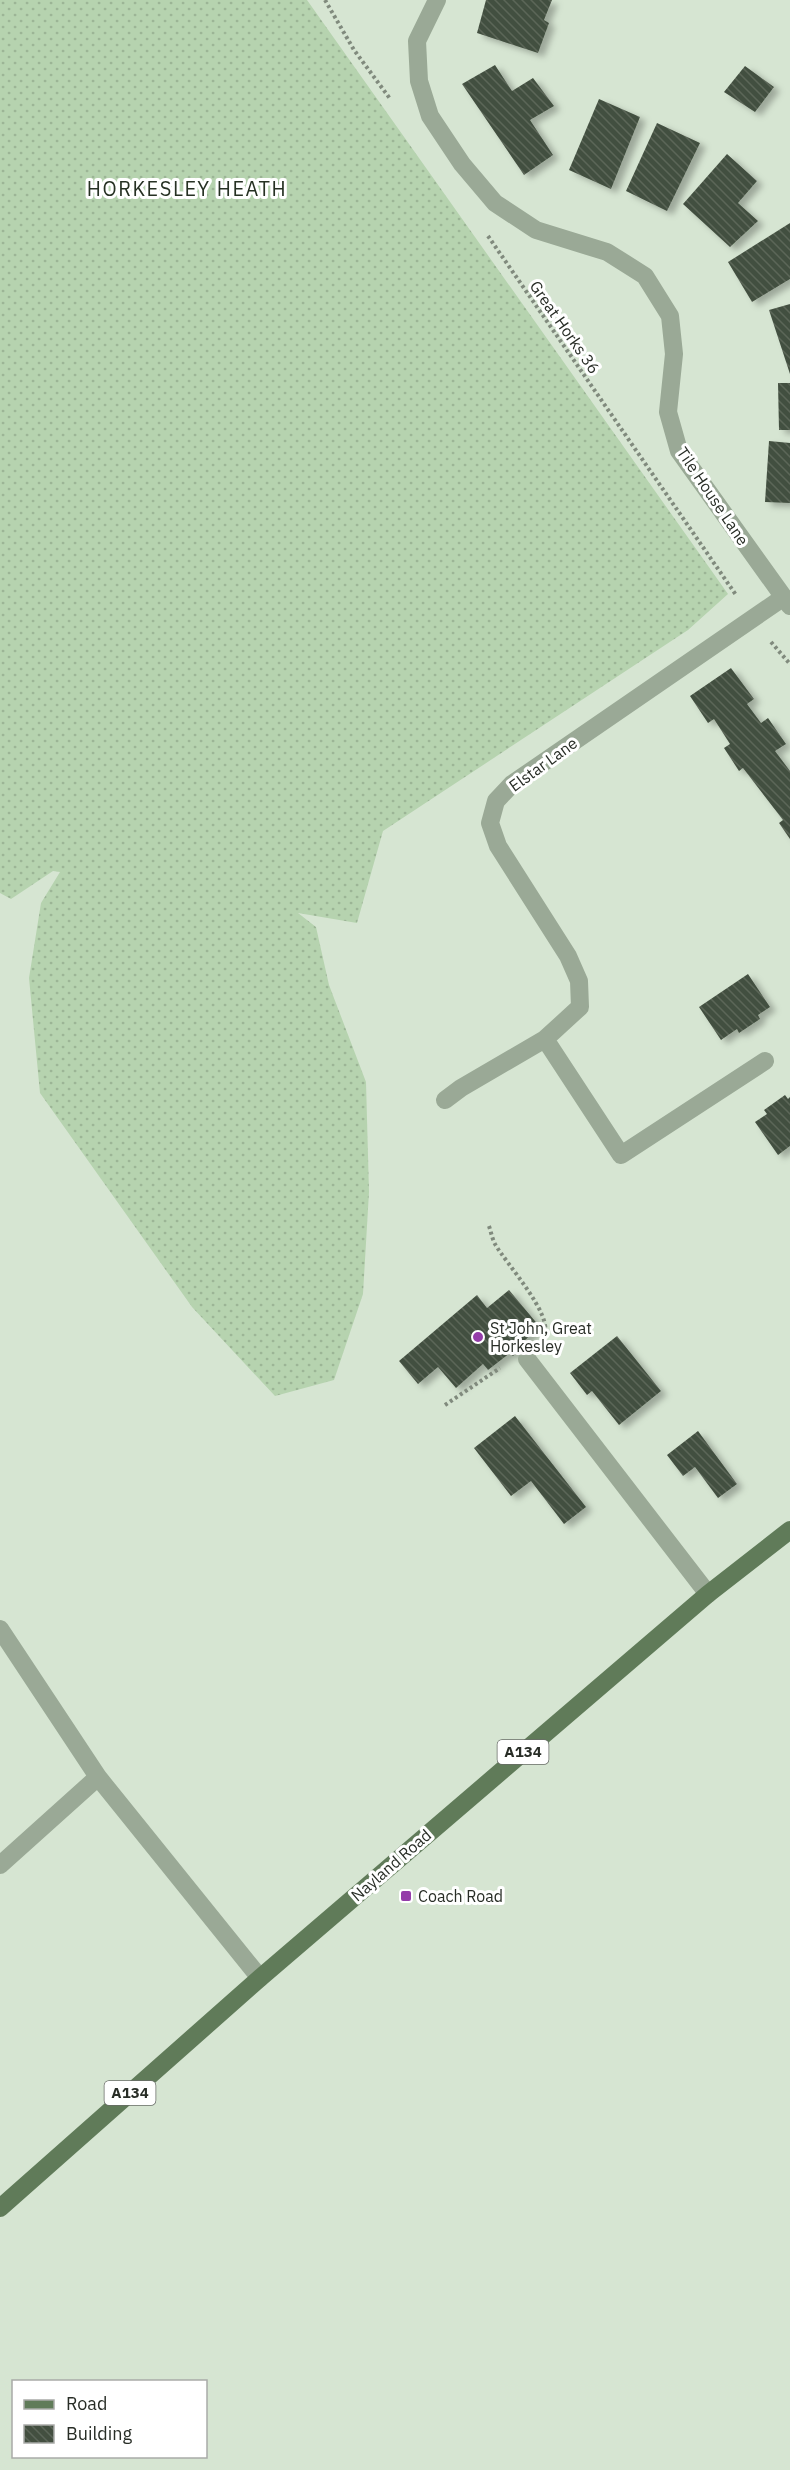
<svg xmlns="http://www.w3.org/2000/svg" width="790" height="2470" font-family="'IBM Plex Sans',sans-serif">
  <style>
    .grass { fill: url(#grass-dots) }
    .building { fill: url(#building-back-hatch); filter: url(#shadow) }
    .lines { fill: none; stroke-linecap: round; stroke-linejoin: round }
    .path { stroke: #808a7d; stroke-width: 4; stroke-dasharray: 3 3; stroke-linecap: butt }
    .minor { stroke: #9aa996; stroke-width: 18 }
    .major { stroke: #607b59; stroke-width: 18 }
    .poi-dot { fill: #943ca9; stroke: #fff; stroke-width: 2 }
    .labels { text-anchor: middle; stroke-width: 6; stroke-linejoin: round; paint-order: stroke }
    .shield { fill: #fff; stroke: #686c67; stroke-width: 1.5 }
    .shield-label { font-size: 15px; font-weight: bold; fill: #282d26 }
    .street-label { font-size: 16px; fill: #282d26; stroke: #fff }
    .poi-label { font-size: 16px; fill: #282d26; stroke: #fff; text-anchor: start }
    .quarter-label { font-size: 20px; letter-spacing: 1.5px; fill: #263123; stroke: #fff }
  </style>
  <defs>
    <pattern id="grass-dots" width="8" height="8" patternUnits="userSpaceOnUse" patternTransform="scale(1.5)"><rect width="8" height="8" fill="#b6d3af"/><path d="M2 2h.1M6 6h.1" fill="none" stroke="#9cb596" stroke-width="1.8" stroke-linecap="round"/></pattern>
    <pattern id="building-back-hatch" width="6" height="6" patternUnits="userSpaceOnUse" patternTransform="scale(1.5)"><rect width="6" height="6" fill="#434f40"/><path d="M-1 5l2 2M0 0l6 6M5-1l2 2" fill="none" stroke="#5c6659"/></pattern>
    <filter id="shadow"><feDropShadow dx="6" dy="4" stdDeviation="3" flood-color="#0004"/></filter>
  </defs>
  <rect width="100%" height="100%" fill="#d6e5d2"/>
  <path class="grass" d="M0,0H307L728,594L688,630L383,831L357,923L298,913L316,927L329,985L366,1082L369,1192L363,1294L334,1380L275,1396L192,1307L40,1093L29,978L41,903L60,872L53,871L11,899L0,893Z"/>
  <path class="building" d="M486,0H552L544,20L549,23L538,53L477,33Z
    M495,65L512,91L533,78L554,106L530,120L553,155L524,175L462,84Z
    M745,66L774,87L755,112L724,92Z
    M599,99L640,117L611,189L569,170Z
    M657,123L700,143L667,211L626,191Z
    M727,154L757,181L738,203L758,221L730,247L683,204Z
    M790,223V279L752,302L728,262Z
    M790,304V374L769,310Z
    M778,383H790V430H779Z
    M769,441L790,443V503L765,502Z
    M731,668L754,699L747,704L761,723L768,718L786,744L775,751L790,771V839L779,823L783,820L743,768L739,771L724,748L730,744L714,719L708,723L690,696Z
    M748,974L770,1007L758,1015L760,1019L739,1033L737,1029L721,1040L699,1007Z
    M785,1095L788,1099L790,1097V1146L778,1155L755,1122L767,1114L764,1110Z
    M509,1290L540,1327L516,1348L518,1351L513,1356L510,1353L488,1370L483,1364L456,1388L438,1367L418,1384L399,1361L477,1295L487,1308Z
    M617,1336L661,1391L619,1425L592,1391L587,1395L570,1373Z
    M515,1416L586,1507L564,1524L531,1481L511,1496L474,1448Z
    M698,1431L737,1484L718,1498L695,1467L683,1476L667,1455Z"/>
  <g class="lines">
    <path class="path" d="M325,0L354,50L391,100
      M488,236L736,595
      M771,642L790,664
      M489,1226C491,1232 492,1238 495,1244C505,1262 554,1316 544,1334
      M445,1405L500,1368"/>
    <path class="minor" d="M437,0L417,41L419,81L430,116L462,164L495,203L536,230L607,252L645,276L670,316L674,354L668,412L679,451L790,606
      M545,1039L621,1155L765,1061
      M445,1100L461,1088L545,1039L580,1007L579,981L568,956L498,846L490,823L496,801L512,784L784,597
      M527,1359L708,1594
      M0,1629L98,1777L260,1978
      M0,1865L98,1777"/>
    <path class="major" d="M0,2208L260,1978L708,1594L790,1530"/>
  </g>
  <g class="poi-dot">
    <circle cx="478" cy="1337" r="6"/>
    <rect x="400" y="1890" width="12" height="12" rx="3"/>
  </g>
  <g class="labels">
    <g class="shield">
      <rect x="497.5" y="1740" width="51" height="24" rx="4.5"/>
      <rect x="104.5" y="2081" width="51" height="24" rx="4.5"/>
    </g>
    <g class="shield-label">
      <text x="523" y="1757">A134</text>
      <text x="130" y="2098">A134</text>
    </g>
    <g class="street-label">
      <text transform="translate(565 327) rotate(55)" y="6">Great Horks 36</text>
      <text transform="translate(713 496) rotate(56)" y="6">Tile House Lane</text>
      <text transform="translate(543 764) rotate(-36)" y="6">Elstar Lane</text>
      <text transform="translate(391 1865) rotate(-41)" y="6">Nayland Road</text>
    </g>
    <g class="poi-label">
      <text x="490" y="1334">St John, Great<tspan x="490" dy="18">Horkesley</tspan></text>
      <text x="418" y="1902">Coach Road</text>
    </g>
    <g class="quarter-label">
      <text x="187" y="196">HORKESLEY HEATH</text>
    </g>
  </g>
  <rect x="12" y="2380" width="195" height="78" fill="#ffffff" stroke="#a9aba8" stroke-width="1.5"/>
  <rect x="24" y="2400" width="30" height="9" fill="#607b59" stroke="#a9aba8" stroke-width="1.5"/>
  <text x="66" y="2410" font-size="18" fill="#282d26">Road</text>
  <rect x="24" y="2425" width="30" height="18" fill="url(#building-back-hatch)" stroke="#a9aba8" stroke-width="1.5"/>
  <text x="66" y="2440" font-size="18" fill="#282d26">Building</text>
</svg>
